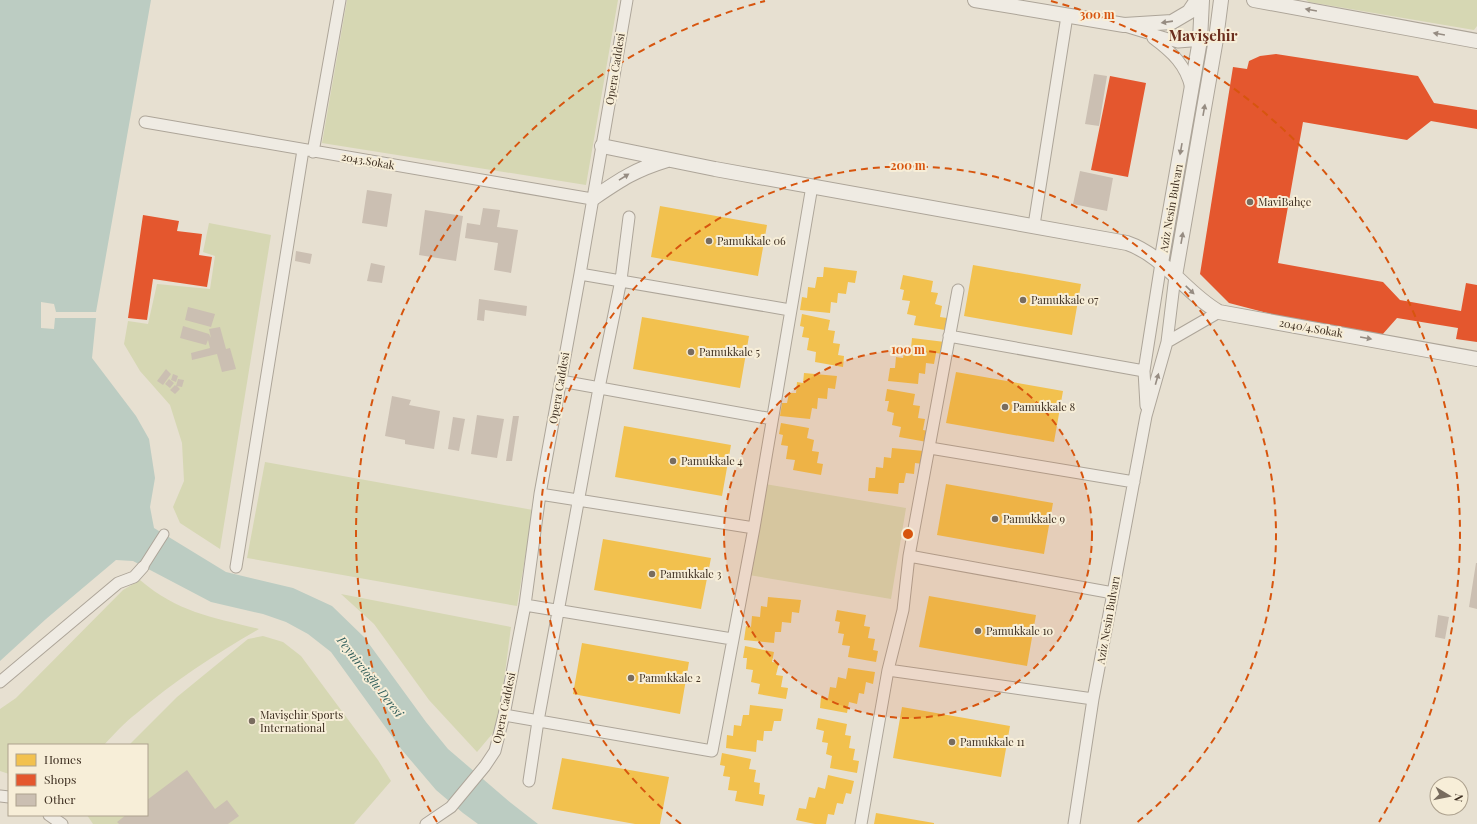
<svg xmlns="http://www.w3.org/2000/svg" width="1477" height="824" font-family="'Playfair Display',serif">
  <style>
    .green { fill: #d6d7b3 }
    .water { fill: #bcccc2 }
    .homes { fill: #f2c14e }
    .shops { fill: #e4572e }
    .building { fill: #cbbfb2 }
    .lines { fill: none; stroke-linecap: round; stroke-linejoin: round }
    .pedestrian-casing { stroke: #ada599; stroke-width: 11 }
    .minor-casing { stroke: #ada599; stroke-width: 13 }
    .tertiary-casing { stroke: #ada599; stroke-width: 16 }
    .pedestrian { stroke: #efebe3; stroke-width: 9 }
    .minor { stroke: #efebe3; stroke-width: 11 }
    .tertiary { stroke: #efebe3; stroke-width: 14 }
    .oneway { fill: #968c82 }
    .ring { fill: none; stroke: #d7550e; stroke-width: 2; stroke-dasharray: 7 5 }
    .poi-dot { fill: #786c5e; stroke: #f7eed8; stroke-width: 1.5 }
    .labels { text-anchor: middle; stroke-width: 4; stroke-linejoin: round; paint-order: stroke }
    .street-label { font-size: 11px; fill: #3d2e20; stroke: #f7eed8 }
    .poi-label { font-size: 11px; fill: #3d2e20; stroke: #f7eed8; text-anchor: start }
    .water-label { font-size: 12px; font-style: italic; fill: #2f5d5a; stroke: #f7eed8 }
    .district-label { font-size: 15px; font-weight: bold; fill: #6b2e1e; stroke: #f7eed8 }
    .centre { fill: #d7550e; stroke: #f7eed8; stroke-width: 2 }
    .ring-label { font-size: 12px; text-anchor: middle; font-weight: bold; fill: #d7550e; stroke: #f7eed8; stroke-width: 4; stroke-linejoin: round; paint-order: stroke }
  </style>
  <rect width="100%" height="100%" fill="#e7e0d1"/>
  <path class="green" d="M347,0H618L586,185L322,143Z
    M1306,0H1477V26L1474,30L1309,2Z
    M209,223L271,235L220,549L180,523L173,507L184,481L182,443L170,405L140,371L124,344L128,321L148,324L157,284L210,289L215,256L203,252Z
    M265,462L533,510L517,606L247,558Z
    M765,484L906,508L891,599L749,575Z
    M140,580C179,613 212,617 259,629C217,653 174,681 137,713C125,722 114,734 104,745H9V774L0,771V709L16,698L123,590Z
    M341,594L511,627L498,727L477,752L429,700L374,624Z
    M263,636L283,642L301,656L378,760L391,781L354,824H93L87,815H147V745H129L177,697L248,639Z"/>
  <path class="water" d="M0,0H151L96,312H56L54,304L41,302V328L54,329L55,318H96L92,358L136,416L149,439L155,478L150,507L154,528L226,572L293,588L332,606L364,637L426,722L448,749L511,803L538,824H478L463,813L436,790L402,750L331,652L308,634L286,622L263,614L211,602L133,561L116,560L46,619L0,661Z"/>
  <path class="homes" d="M660,206L767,225L758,276L651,257Z
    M973,265L1081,284L1072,335L964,316Z
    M824,267L857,271L855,283L848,282L846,294L838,293L837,303L831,302L830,313L800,310L802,297L807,298L808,287L815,288L817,277H823Z
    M903,275L933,281L931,292L938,293L935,304L942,306L940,317L947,318L945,330L914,325L916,316L907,314L910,301L902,300L904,290L900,289Z
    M802,314L830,320L828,330L835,331L833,343L840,344L838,355L844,356L843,367L815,362L816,352L807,350L809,338L802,337L804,327L800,326Z
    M642,317L749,336L740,388L633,369Z
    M912,338L945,342L943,354L936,353L934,364L926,363L925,374L919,373L918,384L888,381L890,368H895L896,357L903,358L905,347L911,348Z
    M956,372L1063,391L1054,442L946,423Z
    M804,373L837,376L835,389L828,388L827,399L818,398L817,409L812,408L810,419L780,416L782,403H787L789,393H796L797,382L803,383Z
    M887,389L915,394L913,405L920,406L918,418L925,419L923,430L929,431L927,442L899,437L901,427L892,425L894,413L887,411L889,401H885Z
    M781,423L809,428L807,438L814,440L812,451L819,452L817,463L823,464L821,475L793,470L795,460L786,459L788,446L781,445L783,435L779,434Z
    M624,426L731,445L722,496L615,477Z
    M892,448L924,451L923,464L915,463L914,474L906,473L904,483H899L898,494L868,491L869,478H875L876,467L883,468L884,457L891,458Z
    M946,484L1053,503L1044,554L937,535Z
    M603,539L711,558L701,609L594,590Z
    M929,596L1036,615L1027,666L919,647Z
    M768,597L801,600L799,613L792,612L791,623L782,622L781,632H775L774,643L744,640L746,626L751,627L752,616L760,617L761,606L767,607Z
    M837,610L866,615L864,626L870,627L868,638L875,639L873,650L878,651L876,662L848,657L850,646L842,645L844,634L838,633L840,622L835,621Z
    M582,643L689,662L680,714L573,694Z
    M745,646L774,652L772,662L779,663L776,675L783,676L781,687L788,688L786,699L758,694L760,684L751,682L753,670L746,669L747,658H743Z
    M848,668L875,672L873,684L866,682L864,694L859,693L857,704L849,702L847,713L820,708L821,697L828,699L830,687L836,688L838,677L846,679Z
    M750,705L783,709L781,721H774L772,731H764L763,741L757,740L756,752L726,748L727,735L733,736L734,725L741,726L743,715H749Z
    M902,707L1010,726L1001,777L893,758Z
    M818,718L847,724L845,735L851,736L849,748L855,749L853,760L859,761L857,773L830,768L832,756L826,754L828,743L822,742L824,731L816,729Z
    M722,753L751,759L749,769L756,770L754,782L760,783L759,794L765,795L763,806L735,801L737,791L728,790L730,777L723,776L725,766L720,765Z
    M562,758L669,777L660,824H635L552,809Z
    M828,775L854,781L851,794L846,793L843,804L837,803L834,815L828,814L826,824H815L796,820L799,808L806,809L809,797L815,798L818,787L825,789Z
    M876,813L934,823V824H874Z"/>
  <path class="shops" d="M1276,54L1418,76L1434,103L1477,110V129L1431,121L1407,140L1303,122L1278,263L1383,282L1400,300L1461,311L1466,283L1477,285V342L1456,339L1458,328L1397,318L1382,335L1279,316L1229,303L1200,274L1233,67L1247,69L1249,61L1260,56Z
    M1110,76L1146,83L1128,177L1091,170Z
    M143,215L179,221L177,231L202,234L199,255L212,257L207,287L153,279L147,320L128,318Z"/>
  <path class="building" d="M1094,74L1107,76L1099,126L1085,124Z
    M1080,171L1113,178L1107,211L1073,204Z
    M367,190L392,194L387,227L362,223Z
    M483,208L500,210L497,227L518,230L511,273L494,270L498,243L465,238L467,223L480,225Z
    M425,210L463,216L456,261L419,255Z
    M296,251L312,254L310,264L295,261Z
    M371,263L385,266L382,283L367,281Z
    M479,299L527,306L526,316L485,310L484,321L477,320Z
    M188,307L215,314L211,327L185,320Z
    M183,326L209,334L211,338L209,329L220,327L226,349L230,348L236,369L222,372L217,354L192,360L191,353L210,348L208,340L206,345L180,338Z
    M166,369L171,374L163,385L157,381Z
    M173,374L178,376L176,382L171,380Z
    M169,379L174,383L170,388L165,384Z
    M178,379L184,380L182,387L177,386L180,389L175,394L170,390L175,385L176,386Z
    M392,396L411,400L409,405L440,411L434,449L405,444V440L385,436Z
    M477,415L504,419L497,458L471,454Z
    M513,416H519L512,461H506Z
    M453,417L465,419L459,451L448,449Z
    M1476,563H1477V609L1469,607Z
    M1438,615L1449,617L1445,639L1435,637Z
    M187,770L215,809L227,800L239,816L228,824H119L117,822L126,815H147V800Z"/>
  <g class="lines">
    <g class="pedestrian-casing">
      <path id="pedestrian" d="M143,567L164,534"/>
    </g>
    <g class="minor-casing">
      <path id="minor" d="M1125,26L1178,42L1216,39
        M1153,38C1172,52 1186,65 1191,88
        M145,122L592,199
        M313,152L340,0
        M1034,225L1067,16
        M580,274L790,310
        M949,336L1144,371
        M1167,342L1219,312
        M561,381L772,419
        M1146,406L1144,371L1161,263
        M930,448L1134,482
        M540,494L754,528
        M909,556L1113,593
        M236,567L303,150
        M525,605L732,639
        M888,670L1093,699
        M0,682L118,583L134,577L143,567
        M504,715L712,751L754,528L812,186
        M529,781L538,721L599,388L621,280L629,217
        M0,796L9,797
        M49,815L62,824
        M426,824L451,807L485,766L495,751L504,715L525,605L540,494L580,274L627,0
        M861,824L888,670L903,610L909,556L958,290
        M1074,824L1093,699L1113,593L1146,416L1167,342L1175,276"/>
    </g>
    <g class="tertiary-casing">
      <path id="tertiary" d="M975,0L1124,25L1172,22L1189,12L1197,0
        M1254,0L1477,41
        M602,146L715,169L1127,243C1165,256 1185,293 1219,312L1477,359
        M592,199C620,180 634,170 667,160
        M1161,263L1200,40L1202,0
        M1175,276L1216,39L1221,0"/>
    </g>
    <use href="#pedestrian" class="pedestrian"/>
    <use href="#minor" class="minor"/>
    <use href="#tertiary" class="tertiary"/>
  </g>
  <defs><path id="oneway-solid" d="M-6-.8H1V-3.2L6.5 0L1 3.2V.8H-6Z"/></defs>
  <g class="oneway">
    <use href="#oneway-solid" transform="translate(1311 10) rotate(-170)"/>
    <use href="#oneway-solid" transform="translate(1167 22) rotate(172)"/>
    <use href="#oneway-solid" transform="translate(1439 34) rotate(-170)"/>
    <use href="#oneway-solid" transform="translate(1204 110) rotate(-80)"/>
    <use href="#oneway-solid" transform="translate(1181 149) rotate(100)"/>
    <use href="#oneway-solid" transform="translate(624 177) rotate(-32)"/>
    <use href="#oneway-solid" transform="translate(1182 238) rotate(-80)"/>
    <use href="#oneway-solid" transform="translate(1190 290) rotate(44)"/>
    <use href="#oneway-solid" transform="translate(1366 338) rotate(10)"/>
    <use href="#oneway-solid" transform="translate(1157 379) rotate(-74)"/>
  </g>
  <circle cx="908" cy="534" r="184" fill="#d7550e" fill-opacity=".12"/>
  <g class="ring">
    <circle cx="908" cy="534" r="184"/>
    <path d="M681 824A368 368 0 1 1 1135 824"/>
    <path d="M437 822A552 552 0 0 1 765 1M1051 1A552 552 0 0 1 1379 822"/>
  </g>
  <g class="poi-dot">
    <circle cx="1250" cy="202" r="4"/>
    <circle cx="709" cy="241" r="4"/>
    <circle cx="1023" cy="300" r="4"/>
    <circle cx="691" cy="352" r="4"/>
    <circle cx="1005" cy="407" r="4"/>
    <circle cx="673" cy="461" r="4"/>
    <circle cx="995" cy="519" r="4"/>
    <circle cx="652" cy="574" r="4"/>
    <circle cx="978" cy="631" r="4"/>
    <circle cx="631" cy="678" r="4"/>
    <circle cx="252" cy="721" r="4"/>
    <circle cx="952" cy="742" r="4"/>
  </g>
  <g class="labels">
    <g class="street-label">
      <text transform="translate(615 69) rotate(-81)" y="4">Opera Caddesi</text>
      <text transform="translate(368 161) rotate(10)" y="4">2043.Sokak</text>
      <text transform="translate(1171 208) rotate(-80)" y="4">Aziz Nesin Bulvarı</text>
      <text transform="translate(1311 328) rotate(10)" y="4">2040/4.Sokak</text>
      <text transform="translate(559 388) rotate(-80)" y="4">Opera Caddesi</text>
      <text transform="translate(1108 620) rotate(-80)" y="4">Aziz Nesin Bulvarı</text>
      <text transform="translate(504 708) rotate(-78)" y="4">Opera Caddesi</text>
    </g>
    <g class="poi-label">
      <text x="1258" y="206">MaviBahçe</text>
      <text x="717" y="245">Pamukkale 06</text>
      <text x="1031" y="304">Pamukkale 07</text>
      <text x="699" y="356">Pamukkale 5</text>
      <text x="1013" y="411">Pamukkale 8</text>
      <text x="681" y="465">Pamukkale 4</text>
      <text x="1003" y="523">Pamukkale 9</text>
      <text x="660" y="578">Pamukkale 3</text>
      <text x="986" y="635">Pamukkale 10</text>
      <text x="639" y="682">Pamukkale 2</text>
      <text x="260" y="719">Mavişehir Sports<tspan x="260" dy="13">International</tspan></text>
      <text x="960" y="746">Pamukkale 11</text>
    </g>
    <g class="water-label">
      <text transform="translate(370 677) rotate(52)" y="4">Peynircioğlu Deresi</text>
    </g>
    <g class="district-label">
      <text x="1203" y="41">Mavişehir</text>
    </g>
  </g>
  <circle cx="908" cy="534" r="6" class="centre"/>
  <g class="ring-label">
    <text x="1097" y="19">300 m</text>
    <text x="908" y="170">200 m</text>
    <text x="908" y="354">100 m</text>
  </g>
  <rect x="8" y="744" width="140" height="72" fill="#f7eed8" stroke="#ada18e"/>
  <rect x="16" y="754" width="20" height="12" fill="#f2c14e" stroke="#ada18e"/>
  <text x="44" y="764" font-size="12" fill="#3d2e20">Homes</text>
  <rect x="16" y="774" width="20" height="12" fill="#e4572e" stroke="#ada18e"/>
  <text x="44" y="784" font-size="12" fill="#3d2e20">Shops</text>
  <rect x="16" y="794" width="20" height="12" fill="#cbbfb2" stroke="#ada18e"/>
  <text x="44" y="804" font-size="12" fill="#3d2e20">Other</text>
  <g transform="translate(1449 796) rotate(100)"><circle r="19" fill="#f7eed8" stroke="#ada18e"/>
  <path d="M0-3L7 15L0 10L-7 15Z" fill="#786c5e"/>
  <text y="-6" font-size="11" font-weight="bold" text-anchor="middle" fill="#3d2e20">N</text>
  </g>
</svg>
